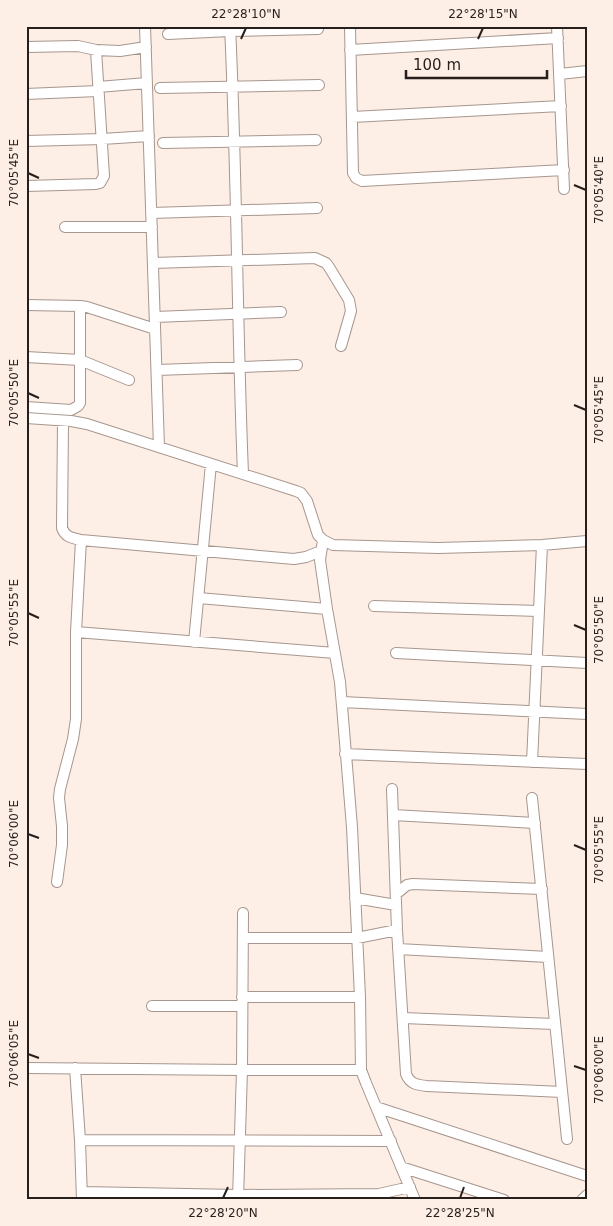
<svg xmlns="http://www.w3.org/2000/svg" width="613" height="1226" font-family="'DejaVu Sans',sans-serif">
  <style>
    .lines { fill: none; stroke-linecap: round; stroke-linejoin: round }
    .minor-casing { stroke: #a7968e; stroke-width: 12 }
    .minor { stroke: #fff; stroke-width: 10 }
    .ticks { fill: none; stroke: #261f1c; stroke-width: 2 }
    .neatline { fill: none; stroke: #261f1c; stroke-width: 2 }
    .ticks-label { font-size: 12px; text-anchor: middle; fill: #261f1c }
  </style>
  <rect width="100%" height="100%" fill="#fdeee6"/>
  <g class="lines">
    <g class="minor-casing">
      <path id="minor" d="M145,26L159,447
        M230,26C237,175 237,325 243,474
        M350,26L353,173L356,178L362,181L564,170
        M557,26L564,189
        M168,34L230,31L318,29
        M26,47L78,46L96,50L120,51L146,47
        M350,50L558,38
        M560,74L587,71
        M98,87L147,83
        M160,88L319,85
        M26,94L98,91
        M352,117L561,106
        M26,141L102,139L149,136
        M163,143L316,140
        M26,186L96,184L100,183L104,176L96,50
        M151,213L317,208
        M65,227H152
        M153,263L315,258L326,263L329,267L349,300L351,311L341,346
        M26,305L80,306L87,307L155,329
        M155,317L281,312
        M26,357L80,360L129,380
        M157,370L297,365
        M26,407L71,410L78,406L80,403V306
        M26,418L71,421L87,424L296,491L301,493L307,501L318,535L323,540L333,545L438,548L542,545L587,541
        M63,421L62,528C65,537 72,538 81,540L294,559L306,557L321,551
        M323,540L320,560L327,609L340,682L352,827L360,997L361,1070L366,1083L415,1200
        M199,598L327,609
        M374,606L538,611
        M76,632L335,653
        M194,642L211,464
        M396,653L587,663
        M342,702L587,714
        M345,754L587,764
        M532,762L542,545
        M392,789L397,930L406,1074C410,1084 417,1085 427,1086L562,1092
        M532,798L567,1139
        M393,815L535,823
        M57,882L62,845V826L59,798L60,789L73,739L76,719V632L81,540
        M396,894L407,885L413,884L542,889
        M355,898L396,905
        M243,938H357L397,930
        M398,949L548,957
        M242,997H360
        M152,1006H242
        M403,1018L555,1024
        M26,1068L242,1070H361
        M75,1068L80,1140L82,1200
        M376,1107L587,1176
        M80,1140L391,1141
        M401,1167L504,1200
        M82,1192L238,1195L379,1194L410,1187
        M238,1199L242,1070L243,913
        M582,1200L587,1195"/>
    </g>
    <use href="#minor" class="minor"/>
  </g>
  <path class="ticks" d="M241,39L246,28M478,39L483,28M28,173L39,178M574,185L586,190M28,393L39,398M574,405L586,410M28,613L39,618M574,625L586,630M28,834L39,838M574,845L586,850M28,1054L39,1058M574,1066L586,1070M223,1198L228,1187M460,1198L464,1187"/>
  <rect width="613" height="1226" fill="none" stroke="#fdeee6" stroke-width="55"/>
  <path d="M406 70v8h141v-8" fill="none" stroke="#261f1c" stroke-width="2.5"/>
  <text x="413" y="70" font-size="15" fill="#261f1c" stroke="#fdeee6" stroke-width="4" paint-order="stroke">100 m</text>
  <rect x="28" y="28" width="558" height="1170" class="neatline"/>
  <g class="ticks-label">
    <text x="246" y="18">22°28'10"N</text>
    <text x="483" y="18">22°28'15"N</text>
    <text transform="translate(14 173) rotate(-90)" y="4">70°05'45"E</text>
    <text transform="translate(599 190) rotate(-90)" y="4">70°05'40"E</text>
    <text transform="translate(14 393) rotate(-90)" y="4">70°05'50"E</text>
    <text transform="translate(599 410) rotate(-90)" y="4">70°05'45"E</text>
    <text transform="translate(14 613) rotate(-90)" y="4">70°05'55"E</text>
    <text transform="translate(599 630) rotate(-90)" y="4">70°05'50"E</text>
    <text transform="translate(14 834) rotate(-90)" y="4">70°06'00"E</text>
    <text transform="translate(599 850) rotate(-90)" y="4">70°05'55"E</text>
    <text transform="translate(14 1054) rotate(-90)" y="4">70°06'05"E</text>
    <text transform="translate(599 1070) rotate(-90)" y="4">70°06'00"E</text>
    <text x="223" y="1217">22°28'20"N</text>
    <text x="460" y="1217">22°28'25"N</text>
  </g>
</svg>
